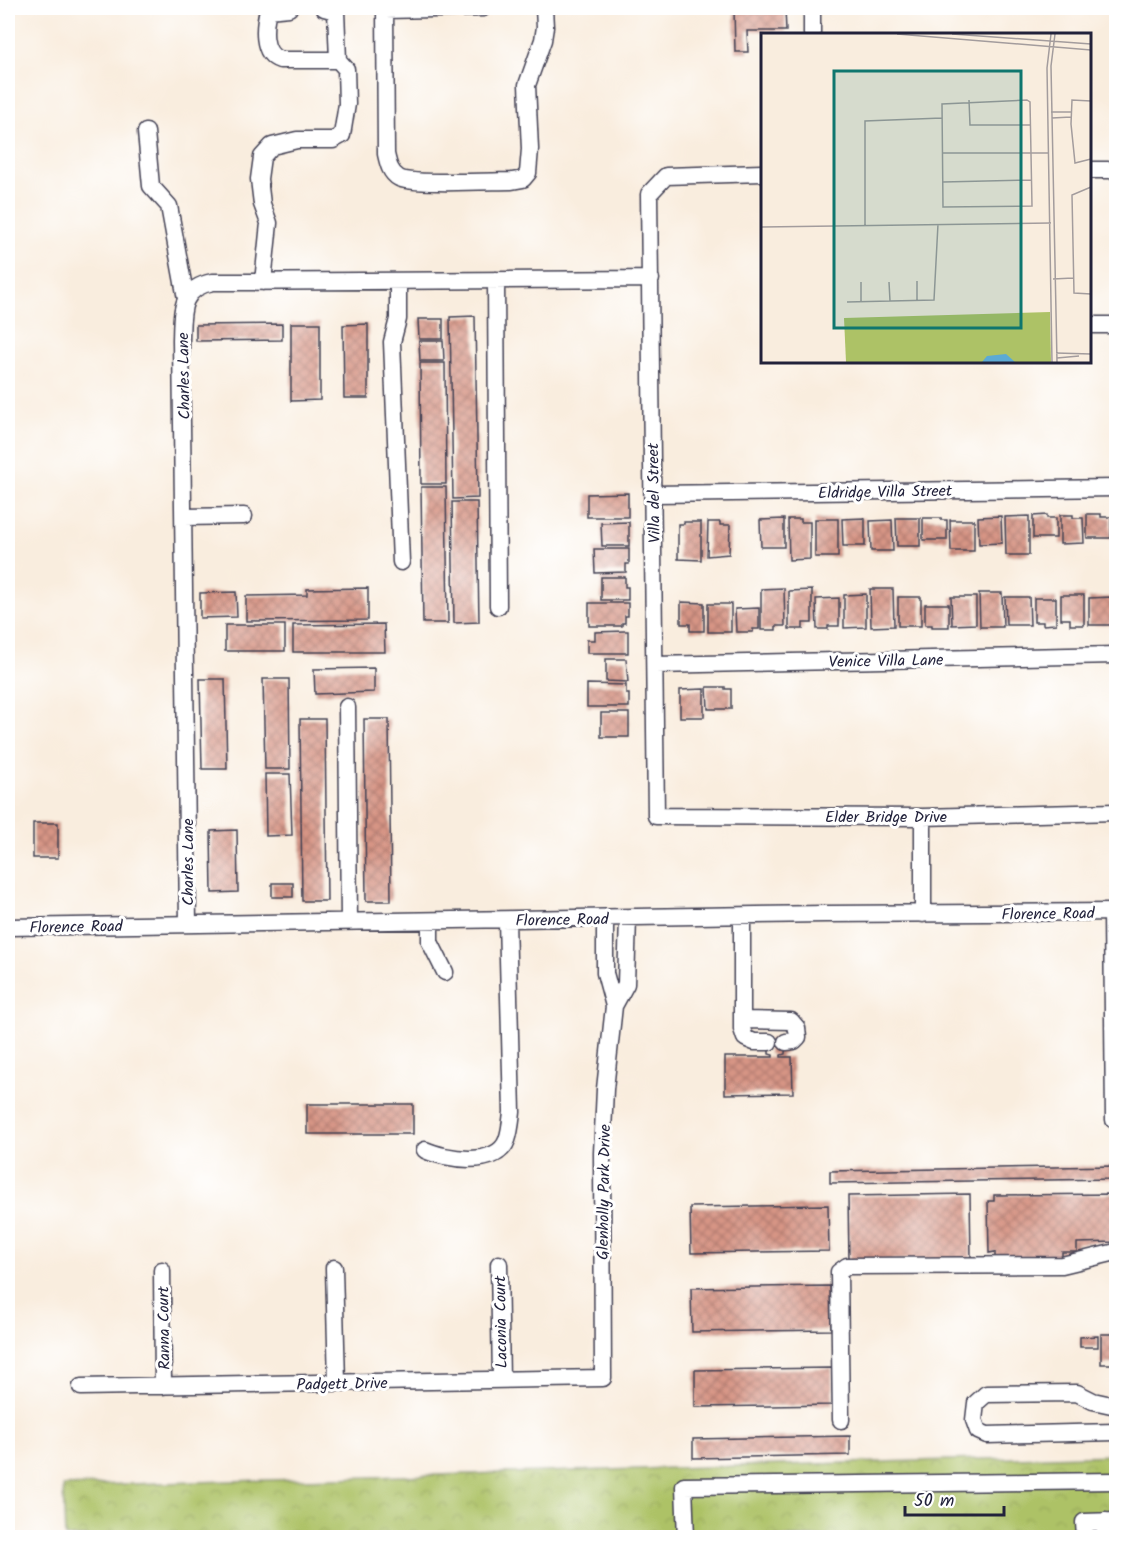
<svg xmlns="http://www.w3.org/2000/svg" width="1124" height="1545" font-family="Kalam,sans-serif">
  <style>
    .park { fill: url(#park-crowns); stroke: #687250; stroke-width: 1.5 }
    .building { fill: url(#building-cross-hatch) }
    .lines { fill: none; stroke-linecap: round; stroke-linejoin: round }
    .minor-casing { stroke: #424053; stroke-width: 19 }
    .minor { stroke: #fff; stroke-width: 16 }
    .labels { text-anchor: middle; stroke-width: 6; stroke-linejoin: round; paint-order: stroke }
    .street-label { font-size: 16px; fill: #22223b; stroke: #fff }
    .inset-road { fill: none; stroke: #a39c9d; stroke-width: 1.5 }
    .view { fill: #0f766e; fill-opacity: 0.15; stroke: #0f766e; stroke-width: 3 }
    .inset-edge { fill: none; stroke: #22223b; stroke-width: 3 }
  </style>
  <defs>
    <pattern id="park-crowns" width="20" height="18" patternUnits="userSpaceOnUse" patternTransform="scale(1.5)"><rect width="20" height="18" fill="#adc266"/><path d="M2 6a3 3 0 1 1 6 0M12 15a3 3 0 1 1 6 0" fill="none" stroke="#95a659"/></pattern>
    <pattern id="building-cross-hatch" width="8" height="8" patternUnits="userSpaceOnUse" patternTransform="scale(1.5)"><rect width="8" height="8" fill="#d79585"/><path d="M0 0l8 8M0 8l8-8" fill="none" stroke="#ae796e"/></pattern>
  </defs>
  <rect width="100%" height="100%" fill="#fff"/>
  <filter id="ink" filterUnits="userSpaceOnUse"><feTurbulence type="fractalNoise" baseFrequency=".0167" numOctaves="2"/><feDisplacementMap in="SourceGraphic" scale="12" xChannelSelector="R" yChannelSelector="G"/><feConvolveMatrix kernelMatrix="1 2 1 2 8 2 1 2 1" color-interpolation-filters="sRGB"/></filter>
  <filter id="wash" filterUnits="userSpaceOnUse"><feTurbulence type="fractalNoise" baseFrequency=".008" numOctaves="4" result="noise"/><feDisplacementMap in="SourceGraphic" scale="24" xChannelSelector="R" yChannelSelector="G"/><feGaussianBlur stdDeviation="1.35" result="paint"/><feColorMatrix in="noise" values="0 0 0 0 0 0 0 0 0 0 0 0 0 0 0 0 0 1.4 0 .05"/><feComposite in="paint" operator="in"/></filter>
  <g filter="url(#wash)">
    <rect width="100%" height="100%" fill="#f9edde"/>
    <path class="park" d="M1116,1455V1537H65L63,1486Z"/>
    <g id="blocks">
      <path class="building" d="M734,8H785L786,31H747L748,52H735Z
        M475,316L478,498L453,499L450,317Z
        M418,319H443V339H419Z
        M291,323H320V400L291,401Z
        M282,324V340L196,341V325Z
        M368,324V398H344L343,325Z
        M419,341H443L444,361H420Z
        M420,363H445L446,484H421Z
        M421,487H446L448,623H423Z
        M628,493V517H587V494Z
        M452,502H477L479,622L454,623Z
        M1087,514H1101V517H1111V538H1087Z
        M1047,515V518H1056V538H1033V516Z
        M1060,515H1073V518H1083L1084,543L1060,544Z
        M1001,516L1002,543L979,544L978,517Z
        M1029,516V555H1006L1005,517Z
        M865,518V546H843L842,519Z
        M896,518H920V546H897Z
        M923,518H941V520H947V540H923Z
        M784,519V547H761L760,520Z
        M788,519H801V522H810V559L789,560Z
        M815,519H838V557H815Z
        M892,520L893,551H871L870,521Z
        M950,520H974V551H951Z
        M629,522V546H602L601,523Z
        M684,522H701V560L678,559V524H684Z
        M708,522H720V525H730L729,554L707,556Z
        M594,549H629V564H626V572L595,573Z
        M601,577H625V587H628V600H601Z
        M368,588V620L246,621V596L307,595V589Z
        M784,588L785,626H776V630H761V589Z
        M870,589H893L894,626L871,627Z
        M812,590V623H803V629H789V591Z
        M236,592L237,617L200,618V593Z
        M979,593H1002L1003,627H980Z
        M866,594V627L844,628V595Z
        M1061,595H1084V625H1070V619H1061Z
        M898,597H921V626H898Z
        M951,597H976V624L952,625Z
        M1005,597H1029L1030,625H1006Z
        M1112,597V625H1089V598Z
        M839,598V626H828V629H817L816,599Z
        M1034,598H1056V624L1043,625V622H1034Z
        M681,602L704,603V631H690V624H681Z
        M589,603H628V616H625V623H622V626H589Z
        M708,604H731V632H708Z
        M925,604H949V627H932V625H925Z
        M759,608V629H753V632H736L735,609Z
        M384,624L385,652H293V625Z
        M225,625H285V651H225Z
        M625,631H628V653H587V640H595V632Z
        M606,659H626L628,682L606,681Z
        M374,668V692L315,694L314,669Z
        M200,679H225L227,769H202Z
        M263,679H289L290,769H265Z
        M587,684L626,685V694H629V707H587Z
        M707,687H725V689H731V709H708Z
        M704,689V717H680V690Z
        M601,713H629V737H601Z
        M300,719H325L327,901H302Z
        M364,719H389L391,901H366Z
        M265,774H290L292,835L266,836Z
        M33,823H58V858H33Z
        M237,830L238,892L212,893L211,831Z
        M272,883H293V897H272Z
        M786,1038L785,1054L781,1055V1057H792L793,1093L725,1094V1057H773V1055L769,1054V1039Z
        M307,1104H413V1134H307Z
        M1116,1166V1179L830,1183V1171Z
        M970,1194L971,1259L849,1261L848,1196Z
        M1116,1194V1242L1077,1243V1252H1062V1257L995,1258V1252L989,1253L988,1201H994V1195Z
        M828,1205L829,1251L691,1253L690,1207Z
        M830,1286L831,1330L692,1332L691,1288Z
        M1101,1334H1116V1364H1101Z
        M1098,1336V1347H1080V1337Z
        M832,1368L833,1405L695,1407V1370Z
        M850,1436V1455L693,1458V1439Z"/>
    </g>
  </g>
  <g filter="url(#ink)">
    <use href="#blocks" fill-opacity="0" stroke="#424053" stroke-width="1.5"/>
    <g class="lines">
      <g class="minor-casing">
        <path id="minor" d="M289,8L268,10C264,26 261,54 280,60H338
          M385,8L386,154C388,163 390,173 399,178C411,185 493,181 512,181L523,179L528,173L530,149L527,85L543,40L545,27L544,8
          M812,8V34
          M385,10L483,8
          M146,132L151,186L169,206L186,299
          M1090,170H1116
          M762,173L666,176L649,194L656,816L923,817L1116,812
          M496,280L498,606
          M398,281V319L392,342L401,562
          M263,282L269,223L262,204L259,179L262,157L272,146L297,140H333L342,135L347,104L346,69L338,60L336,11L324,8
          M1090,325H1116
          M653,494L1116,488
          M184,517L244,516
          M655,665L1116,655
          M347,707L349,922
          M923,817V914
          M1112,912L1114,1120
          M742,916V1029L745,1038L754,1042H769
          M430,921V942L445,972
          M188,924L181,340C182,313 179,288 213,282L651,279
          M8,927L825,914L1116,912
          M614,1006L626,984L628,918
          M742,1020L791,1021L797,1028L798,1037L794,1041L786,1042
          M425,1150C445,1159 497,1168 507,1140C510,1132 511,1121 512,1112L507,920
          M499,1264L501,1380
          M334,1268L337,1383
          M162,1270L163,1386
          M81,1387L603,1378L602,1153L605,1089L614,1006L605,973V918
          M1116,1406L1093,1401L1077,1393L986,1394L976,1403L974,1420L978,1431L987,1435L1116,1432
          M841,1420L839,1272L847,1266L1062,1265L1116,1252
          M686,1538L684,1486L1116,1481
          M1085,1538L1084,1522L1116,1521
          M1105,1538V1521"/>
      </g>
      <use href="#minor" class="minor"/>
    </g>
  </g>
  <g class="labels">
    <g class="street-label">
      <text transform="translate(183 376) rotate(-91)" y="6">Charles Lane</text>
      <text transform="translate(885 491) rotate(-1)" y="6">Eldridge Villa Street</text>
      <text transform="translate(653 493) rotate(-91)" y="6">Villa del Street</text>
      <text transform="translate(886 660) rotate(-1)" y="6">Venice Villa Lane</text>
      <text x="886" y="822">Elder Bridge Drive</text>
      <text transform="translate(187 862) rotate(-90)" y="6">Charles Lane</text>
      <text transform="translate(1048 913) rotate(-1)" y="6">Florence Road</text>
      <text transform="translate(562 919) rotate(-1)" y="6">Florence Road</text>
      <text transform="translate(76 926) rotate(-1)" y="6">Florence Road</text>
      <text transform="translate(603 1192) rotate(-89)" y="6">Glenholly Park Drive</text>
      <text transform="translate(500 1322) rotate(-91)" y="6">Laconia Court</text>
      <text transform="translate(163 1328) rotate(-91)" y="6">Ranna Court</text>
      <text transform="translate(342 1383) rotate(-1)" y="6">Padgett Drive</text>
    </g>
  </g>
  <g transform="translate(761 33)">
    <rect width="330" height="330" fill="#f9edde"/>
    <path d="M289,279L290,329H85L83,285Z" fill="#adc266"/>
    <path d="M245,321L254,329H221L226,323Z" fill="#5caad5"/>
    <path class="inset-road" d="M136,1L330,17M191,1L330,11M290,1L286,35L291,329M294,1L290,33L296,329M208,67L209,92H269M266,67L269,69L271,173L182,174L181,71ZM330,68L311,67L310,91L314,130L330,126M290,79H310M291,85L310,84M182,120H288M182,149L270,147M330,154L311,162L313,260L330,261M104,192V88L181,85M0,194L290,190M292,246L312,245M156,248V268M100,249V269M128,249L129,268M86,269L173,267L177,191M295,320L330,321M296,325L318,323"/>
    <path class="view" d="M73,38H260V295H73Z"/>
    <rect width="330" height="330" class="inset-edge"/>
  </g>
  <rect width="1124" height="1545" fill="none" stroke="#fff" stroke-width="30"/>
  <path d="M905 1506v9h99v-9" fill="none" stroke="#22223b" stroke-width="3"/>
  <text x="914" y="1506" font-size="18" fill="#22223b" stroke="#ffffff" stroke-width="4.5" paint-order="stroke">50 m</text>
</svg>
